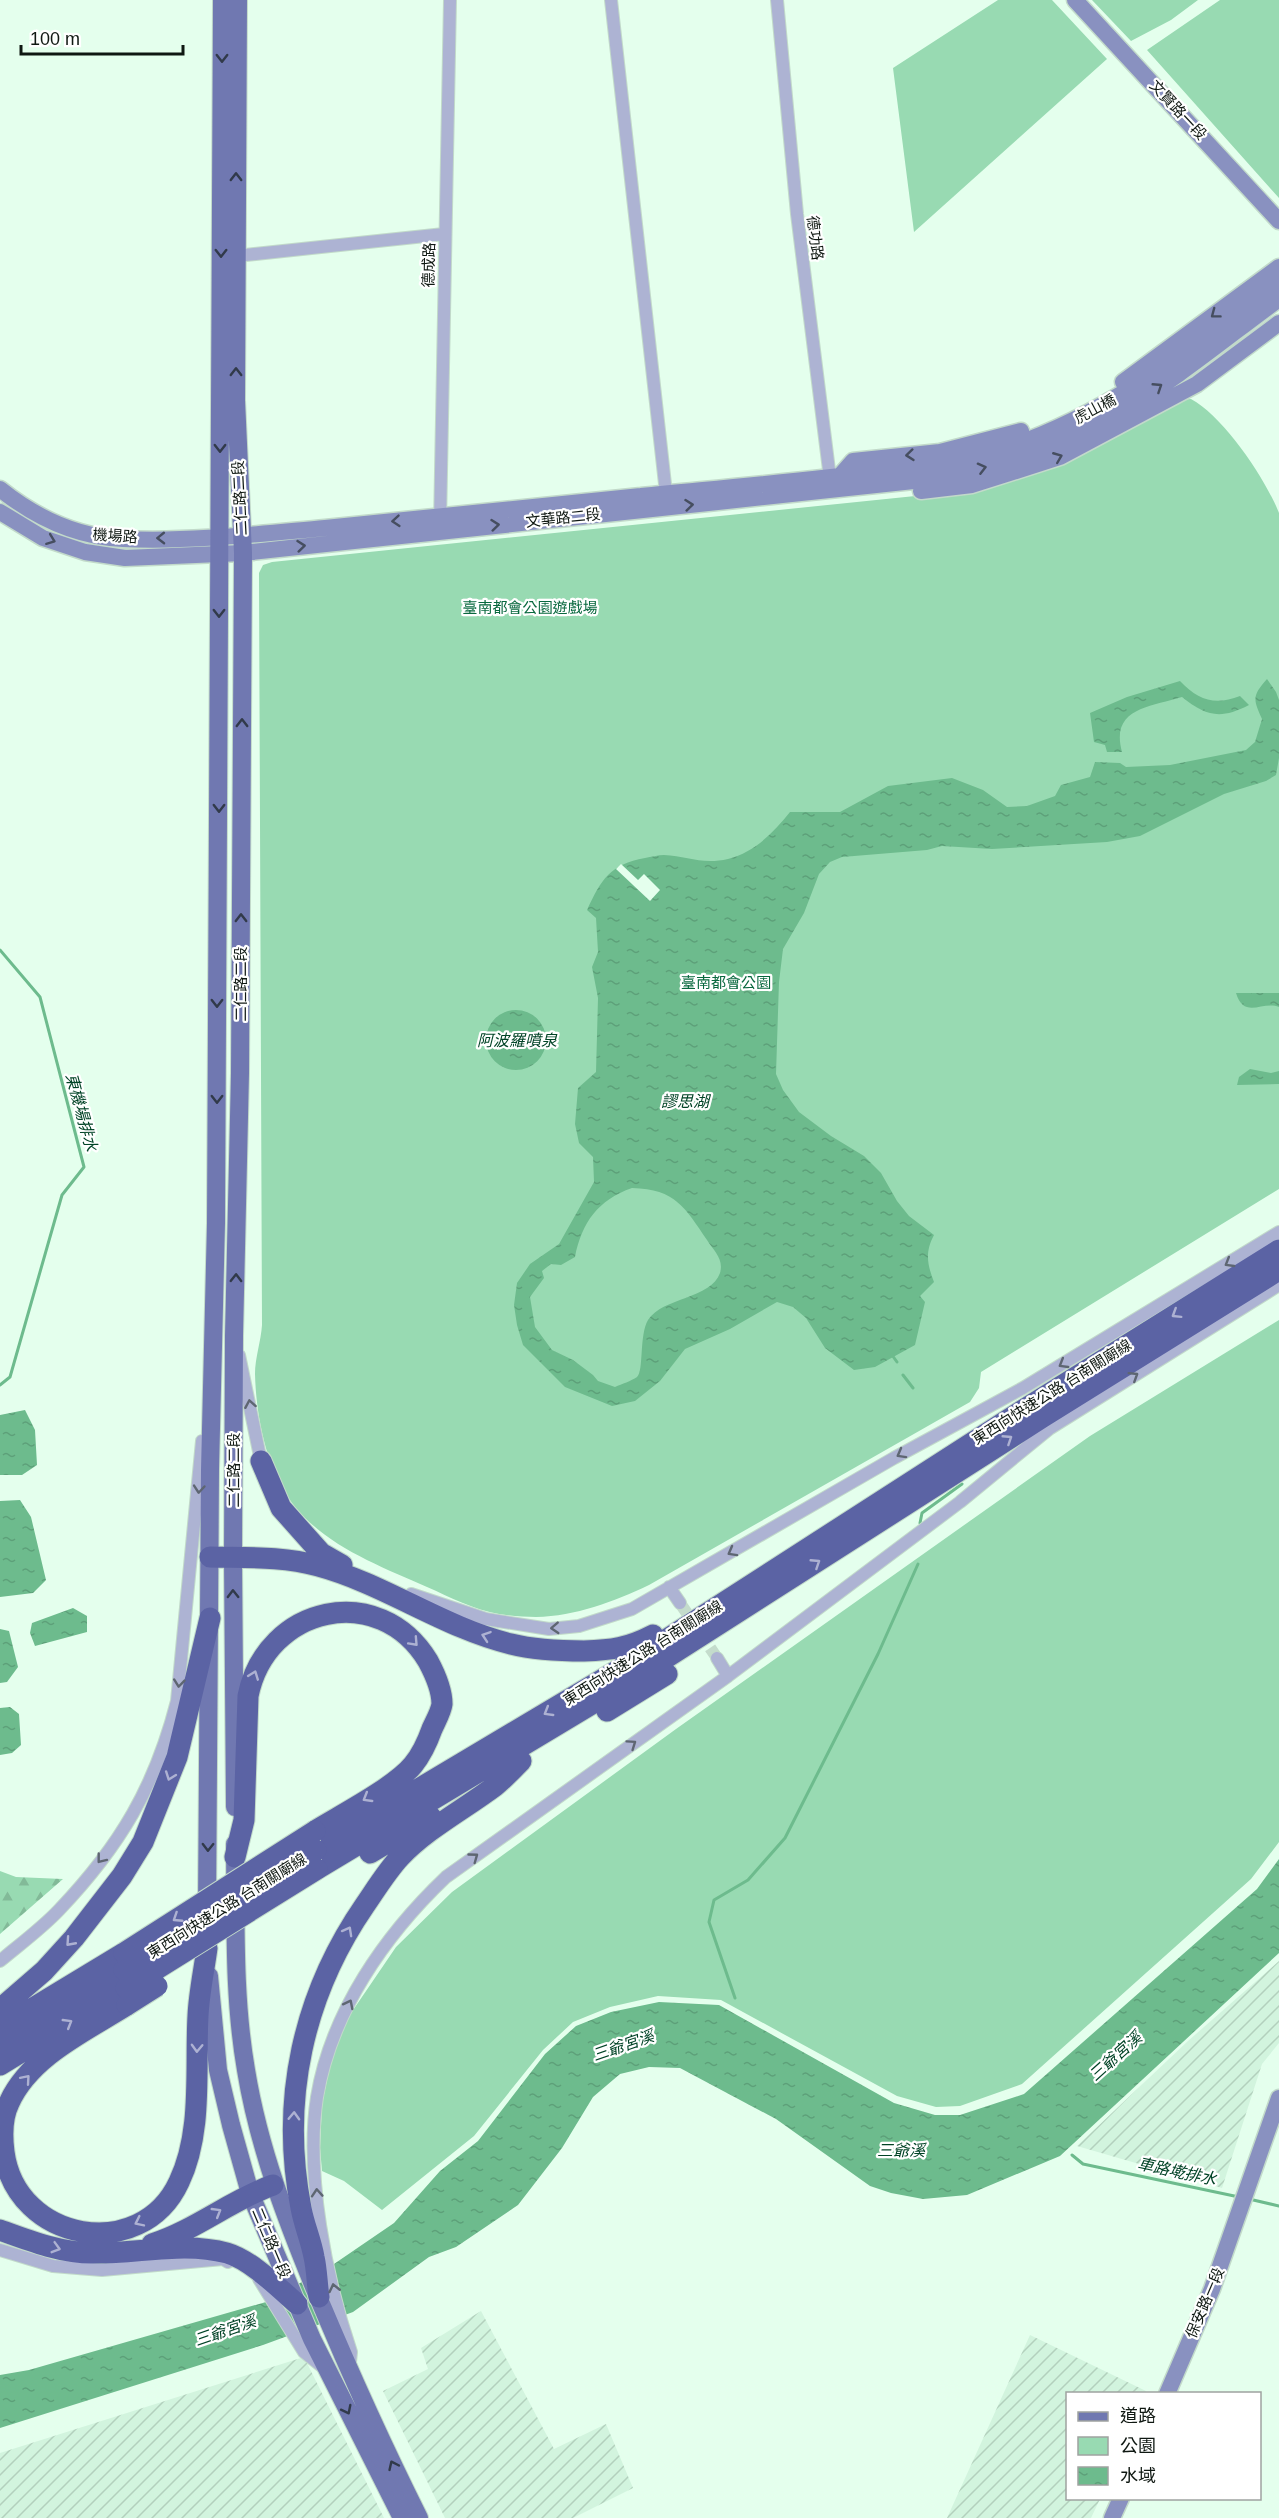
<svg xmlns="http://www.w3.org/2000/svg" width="1279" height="2518" font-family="Helvetica,'Noto Sans TC',sans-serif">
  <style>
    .industrial { fill: url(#industrial-furrows) }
    .green { fill: #98dab2 }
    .forest { fill: url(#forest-firs) }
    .water { fill: url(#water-ripples); fill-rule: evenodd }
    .pier { fill: #e4ffed }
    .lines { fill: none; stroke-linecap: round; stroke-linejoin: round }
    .stream { stroke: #6dbb8d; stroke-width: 3 }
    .street-tunnel { stroke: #c4dccc; stroke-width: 12; stroke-dasharray: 12 6; stroke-linecap: butt }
    .street-casing { stroke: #c2daca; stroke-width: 14 }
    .secondary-casing { stroke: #c2daca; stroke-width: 19 }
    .primary-casing { stroke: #c2daca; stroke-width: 20 }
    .highway-casing { stroke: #c2daca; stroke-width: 23 }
    .street { stroke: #adb3d3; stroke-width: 12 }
    .secondary { stroke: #8991c0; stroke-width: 16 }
    .primary { stroke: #7078b1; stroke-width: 18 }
    .highway { stroke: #5b63a4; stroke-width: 21 }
    .highway-bridge-casing { stroke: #c2daca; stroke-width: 23; stroke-linecap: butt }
    .highway-bridge { stroke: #5b63a4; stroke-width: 21 }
    .oneway { stroke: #313a4a }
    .oneway2 { stroke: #464e60 }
    .oneway3 { stroke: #5e6672 }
    .oneway4 { stroke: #adb1d2 }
    .labels { text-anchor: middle; stroke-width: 4.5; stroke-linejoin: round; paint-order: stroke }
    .street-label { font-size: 15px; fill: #0f1812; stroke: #fff }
    .park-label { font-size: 15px; fill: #08683e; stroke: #fff }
    .water-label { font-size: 16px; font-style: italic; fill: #014326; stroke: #fff }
  </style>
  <defs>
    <pattern id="industrial-furrows" width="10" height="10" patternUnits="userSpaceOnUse" patternTransform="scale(1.5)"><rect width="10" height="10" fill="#d2f4de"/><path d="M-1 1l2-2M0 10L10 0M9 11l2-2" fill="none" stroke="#b3d0bd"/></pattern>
    <pattern id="forest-firs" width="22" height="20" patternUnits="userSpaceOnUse" patternTransform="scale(1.5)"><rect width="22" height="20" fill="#98dab2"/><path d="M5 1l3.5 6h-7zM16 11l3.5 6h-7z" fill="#82ba98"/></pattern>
    <pattern id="water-ripples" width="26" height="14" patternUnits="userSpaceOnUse" patternTransform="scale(1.5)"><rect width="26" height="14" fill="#6dbb8d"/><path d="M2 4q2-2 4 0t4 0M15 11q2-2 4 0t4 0" fill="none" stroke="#5da079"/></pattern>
  </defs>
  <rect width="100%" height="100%" fill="#e4ffed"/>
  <path class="industrial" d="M1279,1961V2043L1262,2064L1222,2188L1077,2146L1188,2041Z
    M481,2311L554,2449L606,2424L633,2488L573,2518H445L383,2391L428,2369L421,2348Z
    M1030,2335L1146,2391L1145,2394H1068V2498L1100,2499L1091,2518H947Z
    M304,2357L384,2518H0V2453Z"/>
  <path class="green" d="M998,0H1052L1107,59L914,232L893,68Z
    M1092,0H1198L1171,20L1131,41Z
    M1220,0H1279V198L1147,50Z
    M1191,399C1224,417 1265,478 1279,513V1189L981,1372L979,1388L970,1402L649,1585C613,1602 576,1616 536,1617C524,1617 511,1616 499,1614C474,1610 450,1597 427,1587C375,1564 312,1541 283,1489C264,1456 256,1412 255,1374C255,1358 261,1341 262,1325L259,573L263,565L272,562L964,491L1174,400Z
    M1279,1320V1842L1251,1879L1022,2084L960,2106L936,2107L897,2096L721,2000L658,1996L610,2007L573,2022L543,2050L474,2136L382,2210L344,2181L322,2171L320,2148L322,2104L332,2056L349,2016L396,1947L452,1892L676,1729L1090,1436Z"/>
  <path class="forest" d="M0,1871L16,1877L63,1879L0,1934Z"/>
  <path class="water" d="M1267,679L1276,692L1279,700V758L1276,775L1266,781L1224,794L1140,836L1107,842L992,849L942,846L927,850L842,857L830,862L819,874L804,913L783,949L779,982L776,1074L783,1090L799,1112L831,1136L864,1156L881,1173L897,1201L909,1216L934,1235C925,1252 927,1264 934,1282L920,1296L925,1302L915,1345L875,1367L854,1370L825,1348L806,1318L793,1307L777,1302L730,1329L685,1349L660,1381L635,1401L612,1406L565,1387L523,1345L517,1325L514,1305L517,1283L530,1264L559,1244L594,1182L593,1157L579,1143L575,1124L578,1088L596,1072L598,998L592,967L598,952L596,918L587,910C601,880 610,864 645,858C651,857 658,855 664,855C687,856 702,865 728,859C755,852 774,832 790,812H840L888,786L952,778L983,790L1007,807L1027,806L1055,796L1061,785L1090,777L1095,762L1120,763L1126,767L1170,765L1246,750L1255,742L1262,719C1253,699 1252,696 1267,679ZM632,1188C676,1189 685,1208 707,1240C714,1251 724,1259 720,1273C711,1299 663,1297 648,1320C639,1335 644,1371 637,1377C631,1381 622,1384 615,1387L598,1381L593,1375L573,1360L552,1350L535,1327L530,1297L544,1278L542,1271L551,1264L561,1265L575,1257C582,1222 598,1200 632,1188Z
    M1180,681C1198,700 1215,706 1240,696L1249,705C1220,720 1206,716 1182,697C1150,707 1110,708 1122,752H1107L1105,745L1094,742L1090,713L1127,697Z
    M1236,993H1279V1007C1263,1000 1244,1020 1236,993Z
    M486 1040a30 30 0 1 1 60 0a30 30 0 1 1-60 0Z
    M1250,1069L1271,1073L1279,1071V1084L1237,1085L1239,1077Z
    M25,1410L35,1430L37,1465L22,1475H0V1415Z
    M20,1500L31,1517L46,1580L33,1593L0,1597V1501Z
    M73,1608L87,1616V1632L35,1646L30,1633L32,1623Z
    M0,1629L9,1631L18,1667L7,1682L0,1683Z
    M10,1707L19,1714L21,1745L12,1753L0,1755V1708Z
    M1279,1859V1953L1060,2156L967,2195L923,2199L891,2193L870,2186L776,2119L680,2068L649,2067L620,2074L593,2097L562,2148L518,2205L456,2247L429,2257L353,2312L263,2345L0,2428V2375L29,2370L266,2302L334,2264L394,2223L440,2171L478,2141L545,2054L576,2026L611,2012L659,2002L719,2005L894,2103L935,2115H960L1024,2094L1257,1889Z"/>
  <path class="pier" d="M621,864L638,880L644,874L660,890L650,901L616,869Z"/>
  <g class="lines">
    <path class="stream" d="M0,950L40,997L84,1167L62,1195L10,1377L0,1385
      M892,1355L897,1362
      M903,1375L913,1388
      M920,1523L922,1513L962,1484
      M735,1998L709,1922L714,1900L748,1880L785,1838L878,1654L918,1564
      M1072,2155L1083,2164L1239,2197
      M1249,2199L1279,2206"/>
    <path class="street-tunnel" d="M680,1603L717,1658"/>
    <g class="street-casing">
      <path id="street" d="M611,0L666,493
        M777,0L797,214L830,478
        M236,256L444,234
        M440,524L450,0
        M239,1355L261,1461L264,1466
        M669,1587L680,1603
        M411,1594L486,1619L549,1629L579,1626L632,1609L894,1458L1023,1388L1279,1232
        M717,1658L728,1676
        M0,1961C19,1945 41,1929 59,1910C120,1846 155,1787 177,1701L202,1441
        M0,2250L53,2266L102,2270L223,2259L228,2262
        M259,2279L304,2352L324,2368
        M350,2362L351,2352C326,2278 305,2174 317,2097C331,2012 385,1935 446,1877L728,1676L960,1502L1049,1429L1279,1285"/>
    </g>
    <g class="secondary-casing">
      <path id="secondary" d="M1075,0L1279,221
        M1123,382L1279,267
        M838,478L853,461L940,452L1021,431
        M0,489C35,517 76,537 123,539C190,542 258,534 325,528C431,518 536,507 641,496C722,488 803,481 883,471C933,465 981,458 1028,440C1122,404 1200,342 1279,282
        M921,491L972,485L1060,457L1197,384L1279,323
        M0,512L43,538L85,552L125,558L243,553L923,480C992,467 1058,447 1120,412C1176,380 1227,337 1279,299
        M1167,2394L1212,2289L1279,2098
        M1112,2518L1121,2498"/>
    </g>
    <g class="primary-casing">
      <path id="primary" d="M235,1807L233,1558L234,1336L240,1073L243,553L236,400L238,0
        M235,1844C236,1919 233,1995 246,2070C259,2150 288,2224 319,2299C350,2373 383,2446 419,2518
        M207,1910L210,1470L216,1223L222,0
        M209,1976L218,2070L231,2125L250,2193L312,2339L402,2518"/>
    </g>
    <g class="highway-casing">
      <path id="highway" d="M261,1461L281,1508L321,1553L342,1565
        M210,1557C246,1558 282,1556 318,1566C385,1584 444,1628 511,1644C535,1650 559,1651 584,1651C612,1650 628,1648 653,1635
        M607,1711L667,1674
        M316,1850L625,1666L1034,1403L1279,1250
        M370,1853L431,1817
        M235,1857L244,1820L248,1696C266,1606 379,1580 428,1661C435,1674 442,1689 442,1704C441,1712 435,1722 432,1729C427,1743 422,1754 413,1765C395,1787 341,1815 315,1831
        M317,1869L630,1681L1043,1417L1279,1270
        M127,2005C86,2031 30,2056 9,2103C2,2117 2,2136 4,2152C16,2242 141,2264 179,2182C203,2132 195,2070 198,2016C199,1993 204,1971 207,1948
        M0,2009L44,1971L74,1938L122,1876L143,1842L177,1757L210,1618
        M0,2028L124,1953
        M0,2046L124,1970
        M0,2065L126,1988
        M0,2230C30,2241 61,2253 93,2253C137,2254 184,2241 227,2253C251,2260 279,2288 297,2304
        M152,2244C196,2230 231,2200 273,2185
        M319,2297C317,2284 317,2270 314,2257C311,2240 304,2225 301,2208C280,2100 303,1995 365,1905C376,1889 387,1871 400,1857C428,1828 463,1810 495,1786C504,1779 513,1769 521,1761"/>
    </g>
    <use href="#street" class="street"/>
    <use href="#secondary" class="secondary"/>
    <use href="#primary" class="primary"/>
    <use href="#highway" class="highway"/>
    <g class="highway-bridge-casing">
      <path id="highway-bridge" d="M124,1953L315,1831
        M124,1970L316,1850
        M126,1988L317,1869
        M127,2005L157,1986"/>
    </g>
    <use href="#highway-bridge" class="highway-bridge"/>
  </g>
  <defs><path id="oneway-chevron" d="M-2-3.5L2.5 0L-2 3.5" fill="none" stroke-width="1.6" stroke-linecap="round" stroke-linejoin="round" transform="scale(1.5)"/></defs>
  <g class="oneway">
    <use href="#oneway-chevron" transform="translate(222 58) rotate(90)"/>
    <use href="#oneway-chevron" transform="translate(236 177) rotate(-90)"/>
    <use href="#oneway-chevron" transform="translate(221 253) rotate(90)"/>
    <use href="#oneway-chevron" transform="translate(236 372) rotate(-90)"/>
    <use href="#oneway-chevron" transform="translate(220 448) rotate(90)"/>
    <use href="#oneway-chevron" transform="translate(219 613) rotate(90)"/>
    <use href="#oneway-chevron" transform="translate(242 723) rotate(-90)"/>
    <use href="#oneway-chevron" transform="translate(219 808) rotate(90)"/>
    <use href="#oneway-chevron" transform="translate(241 918) rotate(-90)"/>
    <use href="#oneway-chevron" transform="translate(217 1003) rotate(90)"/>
    <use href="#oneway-chevron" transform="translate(217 1099) rotate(90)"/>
    <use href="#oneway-chevron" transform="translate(236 1278) rotate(-89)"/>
    <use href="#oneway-chevron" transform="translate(233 1594) rotate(-91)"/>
    <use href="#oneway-chevron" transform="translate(208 1847) rotate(91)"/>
    <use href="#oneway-chevron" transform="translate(347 2410) rotate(63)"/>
    <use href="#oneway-chevron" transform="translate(393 2465) rotate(-115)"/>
  </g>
  <g class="oneway2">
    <use href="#oneway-chevron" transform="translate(1215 314) rotate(143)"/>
    <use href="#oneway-chevron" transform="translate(1158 387) rotate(-33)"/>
    <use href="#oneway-chevron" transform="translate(910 455) rotate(174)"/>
    <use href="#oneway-chevron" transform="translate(1058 457) rotate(-22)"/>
    <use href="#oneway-chevron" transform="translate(982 468) rotate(-14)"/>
    <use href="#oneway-chevron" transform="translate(689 505) rotate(-6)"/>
    <use href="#oneway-chevron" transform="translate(396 521) rotate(175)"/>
    <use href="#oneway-chevron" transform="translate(495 525) rotate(-6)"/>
    <use href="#oneway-chevron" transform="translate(161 538) rotate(179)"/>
    <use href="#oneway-chevron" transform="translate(51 540) rotate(21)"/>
    <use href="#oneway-chevron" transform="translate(301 546) rotate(-6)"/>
  </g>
  <g class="oneway3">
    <use href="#oneway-chevron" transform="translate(1229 1263) rotate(149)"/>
    <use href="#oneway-chevron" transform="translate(1063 1364) rotate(149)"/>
    <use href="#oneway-chevron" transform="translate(1134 1376) rotate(-32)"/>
    <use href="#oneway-chevron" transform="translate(250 1404) rotate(-100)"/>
    <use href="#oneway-chevron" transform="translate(901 1454) rotate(151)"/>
    <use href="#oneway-chevron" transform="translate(199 1489) rotate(95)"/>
    <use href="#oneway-chevron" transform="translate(732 1552) rotate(151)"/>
    <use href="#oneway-chevron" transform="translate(555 1628) rotate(177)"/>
    <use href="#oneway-chevron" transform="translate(179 1683) rotate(96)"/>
    <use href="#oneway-chevron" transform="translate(632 1744) rotate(-35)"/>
    <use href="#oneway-chevron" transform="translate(474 1857) rotate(-36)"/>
    <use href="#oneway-chevron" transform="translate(101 1859) rotate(128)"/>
    <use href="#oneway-chevron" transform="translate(349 2004) rotate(-63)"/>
    <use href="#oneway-chevron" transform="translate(317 2193) rotate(-94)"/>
    <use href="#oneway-chevron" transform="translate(334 2288) rotate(-103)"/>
  </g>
  <g class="oneway4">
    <use href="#oneway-chevron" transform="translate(1176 1314) rotate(148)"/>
    <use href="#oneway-chevron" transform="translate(1008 1439) rotate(-33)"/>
    <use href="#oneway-chevron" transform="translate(816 1563) rotate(-33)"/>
    <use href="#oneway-chevron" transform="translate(486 1636) rotate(-161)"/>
    <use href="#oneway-chevron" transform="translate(414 1642) rotate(47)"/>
    <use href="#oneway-chevron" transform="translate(254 1675) rotate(-69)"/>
    <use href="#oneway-chevron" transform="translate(548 1712) rotate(149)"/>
    <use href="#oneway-chevron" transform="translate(170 1776) rotate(110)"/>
    <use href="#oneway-chevron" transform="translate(367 1798) rotate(149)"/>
    <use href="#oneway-chevron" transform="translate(177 1918) rotate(147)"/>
    <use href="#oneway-chevron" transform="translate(348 1931) rotate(-61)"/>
    <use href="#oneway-chevron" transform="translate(70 1942) rotate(132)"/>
    <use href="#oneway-chevron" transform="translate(68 2023) rotate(-31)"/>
    <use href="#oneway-chevron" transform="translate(197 2048) rotate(92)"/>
    <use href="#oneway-chevron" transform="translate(26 2079) rotate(-49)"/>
    <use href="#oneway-chevron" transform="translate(294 2116) rotate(-88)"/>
    <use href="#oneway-chevron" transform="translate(217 2212) rotate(-31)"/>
    <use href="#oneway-chevron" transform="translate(139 2222) rotate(154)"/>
    <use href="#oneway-chevron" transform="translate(56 2248) rotate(16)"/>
  </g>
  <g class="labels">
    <g class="street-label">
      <text transform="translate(1178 110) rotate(47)" y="5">文賢路一段</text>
      <text transform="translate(815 238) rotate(83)" y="5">德功路</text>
      <text transform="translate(429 265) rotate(-89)" y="5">德成路</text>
      <text transform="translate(1095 409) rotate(-28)" y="5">虎山橋</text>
      <text transform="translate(240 498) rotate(-93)" y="5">二仁路二段</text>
      <text transform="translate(563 518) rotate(-6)" y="5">文華路二段</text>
      <text transform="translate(115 536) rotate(4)" y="5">機場路</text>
      <text transform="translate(241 984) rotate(-90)" y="5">二仁路二段</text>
      <text transform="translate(1052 1392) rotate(-32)" y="5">東西向快速公路 台南關廟線</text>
      <text transform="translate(234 1470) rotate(-90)" y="5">二仁路二段</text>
      <text transform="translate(643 1653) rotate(-32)" y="5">東西向快速公路 台南關廟線</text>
      <text transform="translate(227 1906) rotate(-32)" y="5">東西向快速公路 台南關廟線</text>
      <text transform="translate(271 2243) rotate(67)" y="5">二仁路一段</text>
      <text transform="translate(1205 2303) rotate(-67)" y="5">保安路一段</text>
    </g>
    <g class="park-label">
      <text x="530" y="613">臺南都會公園遊戲場</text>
      <text x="726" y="988">臺南都會公園</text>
    </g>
    <g class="water-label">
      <text x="517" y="1046">阿波羅噴泉</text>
      <text x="685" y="1107">謬思湖</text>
      <text transform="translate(82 1112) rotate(75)" y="6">東機場排水</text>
      <text transform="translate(623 2045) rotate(-19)" y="6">三爺宮溪</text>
      <text transform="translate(1115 2056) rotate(-42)" y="6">三爺宮溪</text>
      <text x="901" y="2156">三爺溪</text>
      <text transform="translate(1177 2171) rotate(12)" y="6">車路墘排水</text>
      <text transform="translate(225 2330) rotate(-19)" y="6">三爺宮溪</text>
    </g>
  </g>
  <rect x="1066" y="2392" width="195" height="108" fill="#ffffff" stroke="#9fa3a0" stroke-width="1.5"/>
  <rect x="1078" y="2412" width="30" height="9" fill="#7078b1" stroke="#9fa3a0" stroke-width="1.5"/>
  <text x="1120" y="2422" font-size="18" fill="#0f1812">道路</text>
  <rect x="1078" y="2437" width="30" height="18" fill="#98dab2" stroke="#9fa3a0" stroke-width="1.5"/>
  <text x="1120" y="2452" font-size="18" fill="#0f1812">公園</text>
  <rect x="1078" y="2467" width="30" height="18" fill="url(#water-ripples)" stroke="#9fa3a0" stroke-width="1.5"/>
  <text x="1120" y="2482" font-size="18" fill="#0f1812">水域</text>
  <path d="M21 45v9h162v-9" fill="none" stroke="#0f1812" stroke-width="3"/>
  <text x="30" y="45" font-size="18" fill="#0f1812" stroke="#ffffff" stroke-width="4.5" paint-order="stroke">100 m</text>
</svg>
